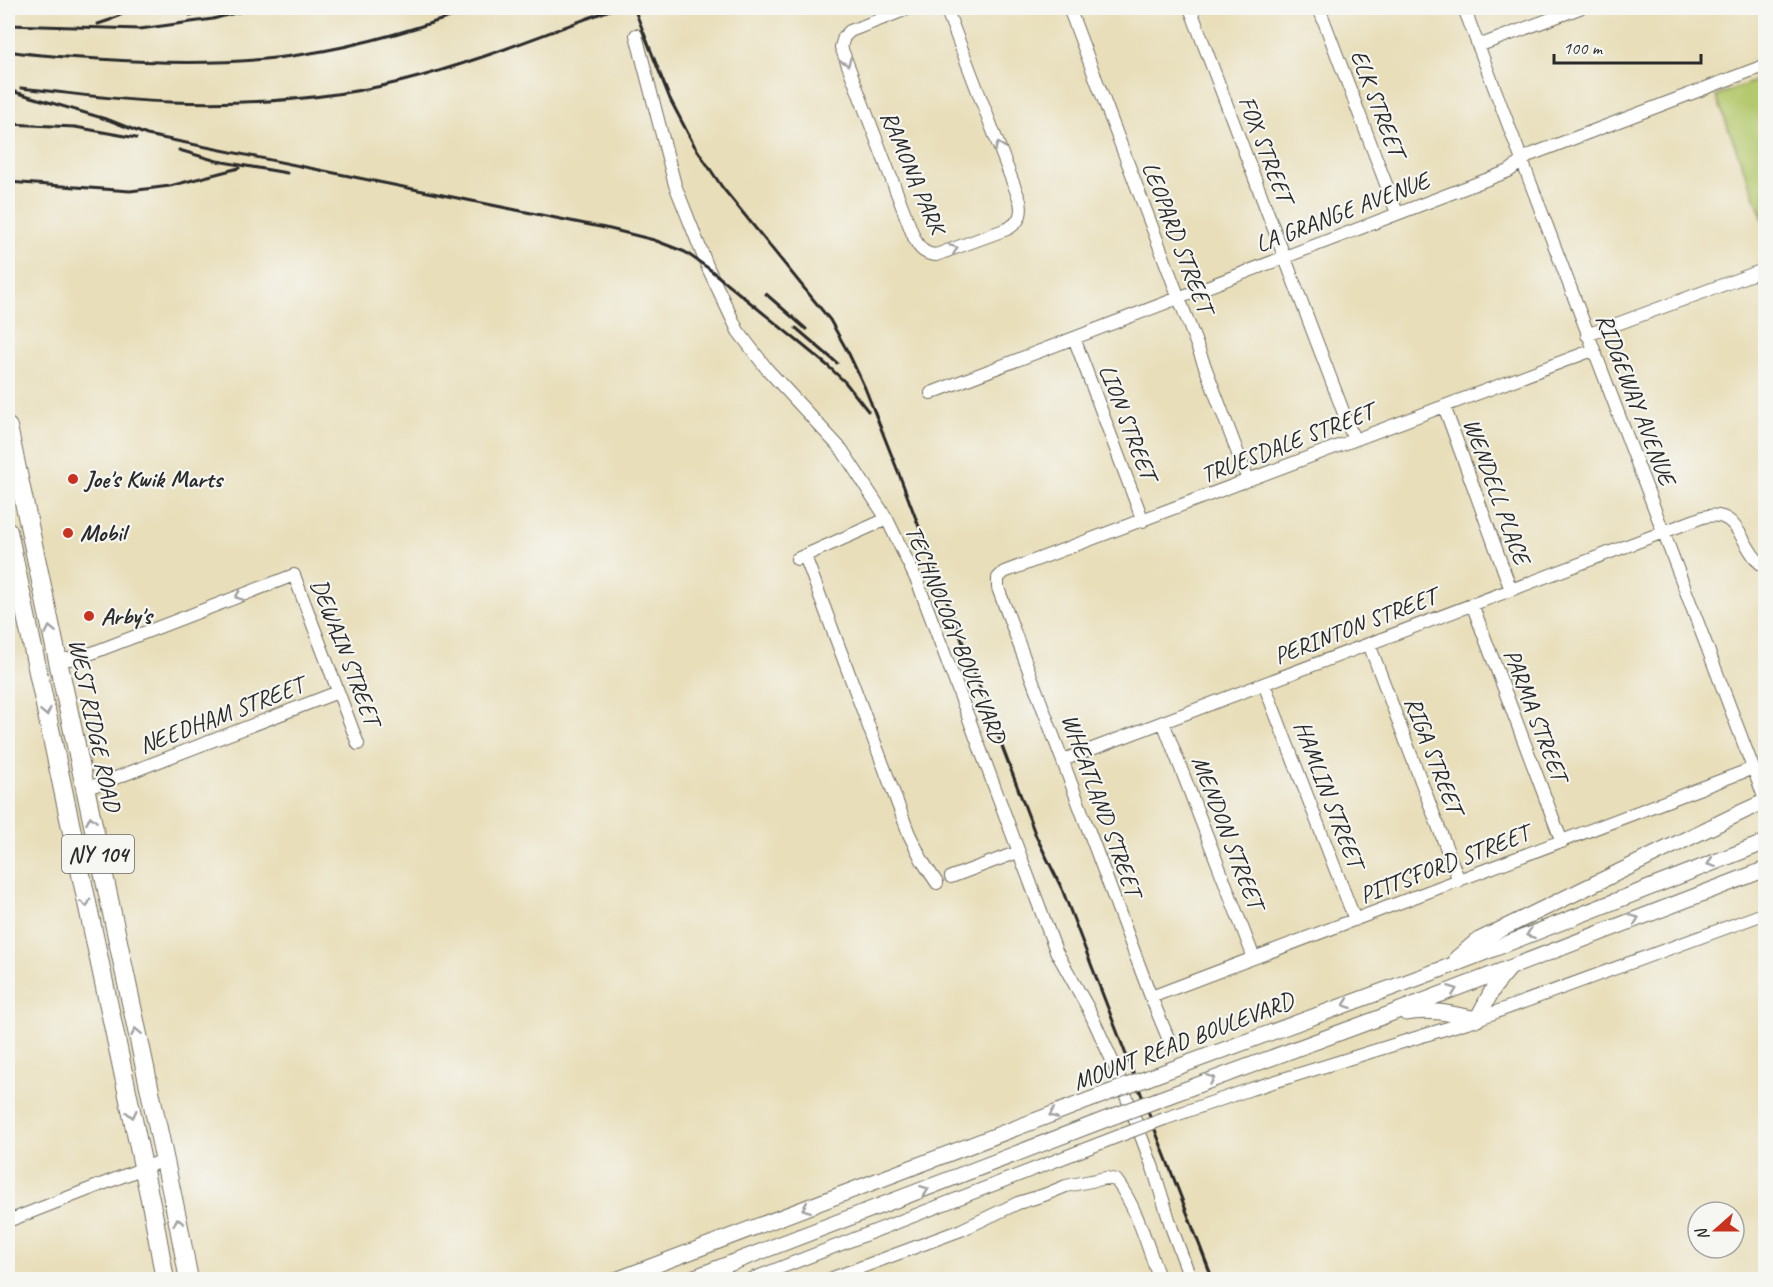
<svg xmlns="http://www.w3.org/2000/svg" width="1773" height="1287" font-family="Caveat,sans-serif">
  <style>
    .green { fill: #b4c86c; stroke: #707a4c; stroke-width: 1.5 }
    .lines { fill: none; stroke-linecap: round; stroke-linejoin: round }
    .minor-casing { stroke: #6d6a5d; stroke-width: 14 }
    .major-casing { stroke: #6d6a5d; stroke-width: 17 }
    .highway-casing { stroke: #6d6a5d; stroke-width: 20 }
    .minor { stroke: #fff; stroke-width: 12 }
    .major { stroke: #fff; stroke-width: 15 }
    .highway { stroke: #fff; stroke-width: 18 }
    .rail { stroke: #2b2b2b; stroke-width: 3 }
    .minor-bridge-casing { stroke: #6d6a5d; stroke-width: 14; stroke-linecap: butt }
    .major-bridge-casing { stroke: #6d6a5d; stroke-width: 17; stroke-linecap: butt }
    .minor-bridge { stroke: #fff; stroke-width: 12 }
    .major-bridge { stroke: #fff; stroke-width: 15 }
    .oneway { stroke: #a0a0a0 }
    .poi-dot { fill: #c8321e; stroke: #f6f6f2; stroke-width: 2 }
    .labels { text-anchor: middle; stroke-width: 4.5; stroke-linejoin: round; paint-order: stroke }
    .shield { fill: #f6f6f2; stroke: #686867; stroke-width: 1.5 }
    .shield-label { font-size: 22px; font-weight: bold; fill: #2b2b2b }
    .street-label { font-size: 24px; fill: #2b2b2b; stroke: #f6f6f2 }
    .poi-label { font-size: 24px; font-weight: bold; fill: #2b2b2b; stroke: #f6f6f2; text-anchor: start }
  </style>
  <rect width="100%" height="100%" fill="#f6f6f2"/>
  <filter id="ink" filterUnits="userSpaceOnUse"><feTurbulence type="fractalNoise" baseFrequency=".0167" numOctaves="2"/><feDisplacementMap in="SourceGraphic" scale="12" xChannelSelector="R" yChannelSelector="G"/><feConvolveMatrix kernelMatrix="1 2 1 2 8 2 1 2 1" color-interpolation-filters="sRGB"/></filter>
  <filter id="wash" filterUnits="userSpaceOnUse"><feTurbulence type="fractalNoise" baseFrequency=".008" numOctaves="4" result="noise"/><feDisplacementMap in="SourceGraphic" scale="24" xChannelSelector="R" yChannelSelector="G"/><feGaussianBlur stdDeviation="1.35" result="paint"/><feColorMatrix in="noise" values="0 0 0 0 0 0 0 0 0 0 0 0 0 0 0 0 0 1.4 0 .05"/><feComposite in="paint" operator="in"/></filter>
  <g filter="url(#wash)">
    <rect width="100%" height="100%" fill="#e8deb9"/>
    <path class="green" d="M1765,77V224L1716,96Z"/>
  </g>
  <g filter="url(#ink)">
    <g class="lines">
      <g class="minor-casing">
        <path id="minor" d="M910,8L850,31L844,37L841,47L913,235C918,247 923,254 936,255L1007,229C1019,223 1023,215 1020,201L946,8
          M1069,8L1248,480
          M1190,8L1354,440
          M1319,8L1397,213
          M1464,8L1766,802
          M636,35L675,185L708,268L738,331L767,369L842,450L887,519L918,583L1056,951L1088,1008L1116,1069L1153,1168L1172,1229L1191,1280
          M1478,46L1580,8
          M1587,335L1766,269
          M1074,338L1143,521
          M931,393L1509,171L1530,155L1766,65
          M1444,406L1511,590
          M805,556L909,834L923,862L937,883
          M797,559L887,519
          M1472,604L1562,842
          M1369,644L1459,881
          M56,660L79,658L294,575L358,744
          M1264,684L1355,920
          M1163,722L1254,958
          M1063,760L1703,517C1742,507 1740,551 1766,568
          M84,788L100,784L338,692
          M951,877L1018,852
          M1151,997L1751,769
          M1171,1045L1151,997L998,588V578L1004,572L1593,350
          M1164,1119L1251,1089L1477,1019L1766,913
          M8,1221L164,1160
          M749,1280L1124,1134
          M827,1280L961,1230L1018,1203L1044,1195L1066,1186L1106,1178L1116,1180C1138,1209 1147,1246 1160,1280"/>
      </g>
      <g class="major-casing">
        <path id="major" d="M1457,958L1477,941L1742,812L1764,802L1766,806
          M1406,1013C1430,1008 1453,1014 1477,1019L1494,987L1509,969
          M1148,1078L1445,968L1766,842
          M1157,1100L1374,1020L1766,869
          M616,1280L1108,1093
          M687,1280L1117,1115"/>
      </g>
      <g class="highway-casing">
        <path id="highway" d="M8,427L178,1222L189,1280
          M8,531L154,1218L165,1280"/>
      </g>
      <use href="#minor" class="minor"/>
      <use href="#major" class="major"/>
      <use href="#highway" class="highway"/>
      <path class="rail" d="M634,8L670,99L694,145L722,187L830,320L849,354L865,388L899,474L1036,836L1062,889L1213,1280
        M190,15L218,8
        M98,24L110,20L131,10
        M8,25L140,29L213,19L253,8
        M8,51C38,56 68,57 99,59C167,64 237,65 305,54C364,45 421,27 477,8
        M21,88C71,93 120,101 170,102C254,105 341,99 422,76C488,57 551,32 615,8
        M8,90L109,120L147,135L610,229L654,240L685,252L708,268L828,366L845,382L868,411
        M8,124L75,127L136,138
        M179,150L217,161L287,173
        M8,182L130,191L170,186L239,168
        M766,294L806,329
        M796,328L837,363"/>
      <g class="minor-bridge-casing">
        <path id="minor-bridge" d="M1124,1134L1164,1119"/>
      </g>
      <g class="major-bridge-casing">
        <path id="major-bridge" d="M1108,1093L1148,1078
          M1117,1115L1157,1100"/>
      </g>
      <use href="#minor-bridge" class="minor-bridge"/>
      <use href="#major-bridge" class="major-bridge"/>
    </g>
    <defs><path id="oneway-chevron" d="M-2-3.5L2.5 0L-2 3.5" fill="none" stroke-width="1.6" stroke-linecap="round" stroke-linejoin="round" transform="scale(1.5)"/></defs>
    <g class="oneway">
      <use href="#oneway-chevron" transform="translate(847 62) rotate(69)"/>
      <use href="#oneway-chevron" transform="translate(999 146) rotate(-111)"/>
      <use href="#oneway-chevron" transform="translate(954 249) rotate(-20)"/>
      <use href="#oneway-chevron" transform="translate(239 596) rotate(159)"/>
      <use href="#oneway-chevron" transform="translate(50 630) rotate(-102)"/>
      <use href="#oneway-chevron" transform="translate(46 712) rotate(78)"/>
      <use href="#oneway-chevron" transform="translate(91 820) rotate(-102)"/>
      <use href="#oneway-chevron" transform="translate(1711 863) rotate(159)"/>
      <use href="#oneway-chevron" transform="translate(86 903) rotate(78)"/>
      <use href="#oneway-chevron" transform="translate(1635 919) rotate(-21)"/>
      <use href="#oneway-chevron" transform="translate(1530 934) rotate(159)"/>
      <use href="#oneway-chevron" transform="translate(1453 990) rotate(-21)"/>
      <use href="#oneway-chevron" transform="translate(1347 1004) rotate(160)"/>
      <use href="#oneway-chevron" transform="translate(136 1032) rotate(-102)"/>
      <use href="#oneway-chevron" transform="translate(1211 1079) rotate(-21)"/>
      <use href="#oneway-chevron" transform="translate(132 1114) rotate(78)"/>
      <use href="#oneway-chevron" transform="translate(1053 1114) rotate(159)"/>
      <use href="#oneway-chevron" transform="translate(925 1190) rotate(-21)"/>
      <use href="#oneway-chevron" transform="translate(806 1208) rotate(159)"/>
      <use href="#oneway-chevron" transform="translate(178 1222) rotate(-102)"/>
    </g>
  </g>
  <g class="poi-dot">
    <circle cx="73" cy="479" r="6"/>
    <circle cx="68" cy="533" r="6"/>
    <circle cx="89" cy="616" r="6"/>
  </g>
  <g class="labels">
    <rect class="shield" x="62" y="835" width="72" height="38" rx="4.5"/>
    <g class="shield-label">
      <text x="98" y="862">NY 104</text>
    </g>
    <g class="street-label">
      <text transform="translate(1378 103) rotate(69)" y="8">ELK STREET</text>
      <text transform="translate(1266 149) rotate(69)" y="8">FOX STREET</text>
      <text transform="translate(913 172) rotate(67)" y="8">RAMONA PARK</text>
      <text transform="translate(1342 212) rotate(-21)" y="8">LA GRANGE AVENUE</text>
      <text transform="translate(1178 237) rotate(69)" y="8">LEOPARD STREET</text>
      <text transform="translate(1636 399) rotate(69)" y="8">RIDGEWAY AVENUE</text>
      <text transform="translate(1128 422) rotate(69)" y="8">LION STREET</text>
      <text transform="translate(1287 443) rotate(-21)" y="8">TRUESDALE STREET</text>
      <text transform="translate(1497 491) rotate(70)" y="8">WENDELL PLACE</text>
      <text transform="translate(1355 626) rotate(-21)" y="8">PERINTON STREET</text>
      <text transform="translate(956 634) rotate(68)" y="8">TECHNOLOGY BOULEVARD</text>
      <text transform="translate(346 652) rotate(69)" y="8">DEWAIN STREET</text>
      <text transform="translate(221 715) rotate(-21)" y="8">NEEDHAM STREET</text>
      <text transform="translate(1536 715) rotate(69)" y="8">PARMA STREET</text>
      <text transform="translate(95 725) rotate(78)" y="8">WEST RIDGE ROAD</text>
      <text transform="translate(1434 755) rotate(69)" y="8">RIGA STREET</text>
      <text transform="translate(1329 794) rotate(69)" y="8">HAMLIN STREET</text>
      <text transform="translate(1102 805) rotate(70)" y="8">WHEATLAND STREET</text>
      <text transform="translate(1228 832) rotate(69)" y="8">MENDON STREET</text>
      <text transform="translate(1444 864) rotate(-21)" y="8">PITTSFORD STREET</text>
      <text transform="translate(1183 1041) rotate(-21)" y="8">MOUNT READ BOULEVARD</text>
    </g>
    <g class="poi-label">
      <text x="85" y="487">Joe's Kwik Marts</text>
      <text x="80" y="541">Mobil</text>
      <text x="101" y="624">Arby's</text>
    </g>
  </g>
  <rect width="1773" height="1287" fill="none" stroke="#f6f6f2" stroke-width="30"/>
  <g transform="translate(1716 1230) rotate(249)"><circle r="28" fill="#f6f6f2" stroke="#a5a5a2" stroke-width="1.5"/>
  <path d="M0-4.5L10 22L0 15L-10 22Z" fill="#c8321e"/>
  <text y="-9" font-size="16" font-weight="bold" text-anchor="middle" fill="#2b2b2b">N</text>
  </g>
  <path d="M1554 54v9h147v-9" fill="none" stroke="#2b2b2b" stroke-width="3"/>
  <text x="1563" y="54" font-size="18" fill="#2b2b2b" stroke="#f6f6f2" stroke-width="4.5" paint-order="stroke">100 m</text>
</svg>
